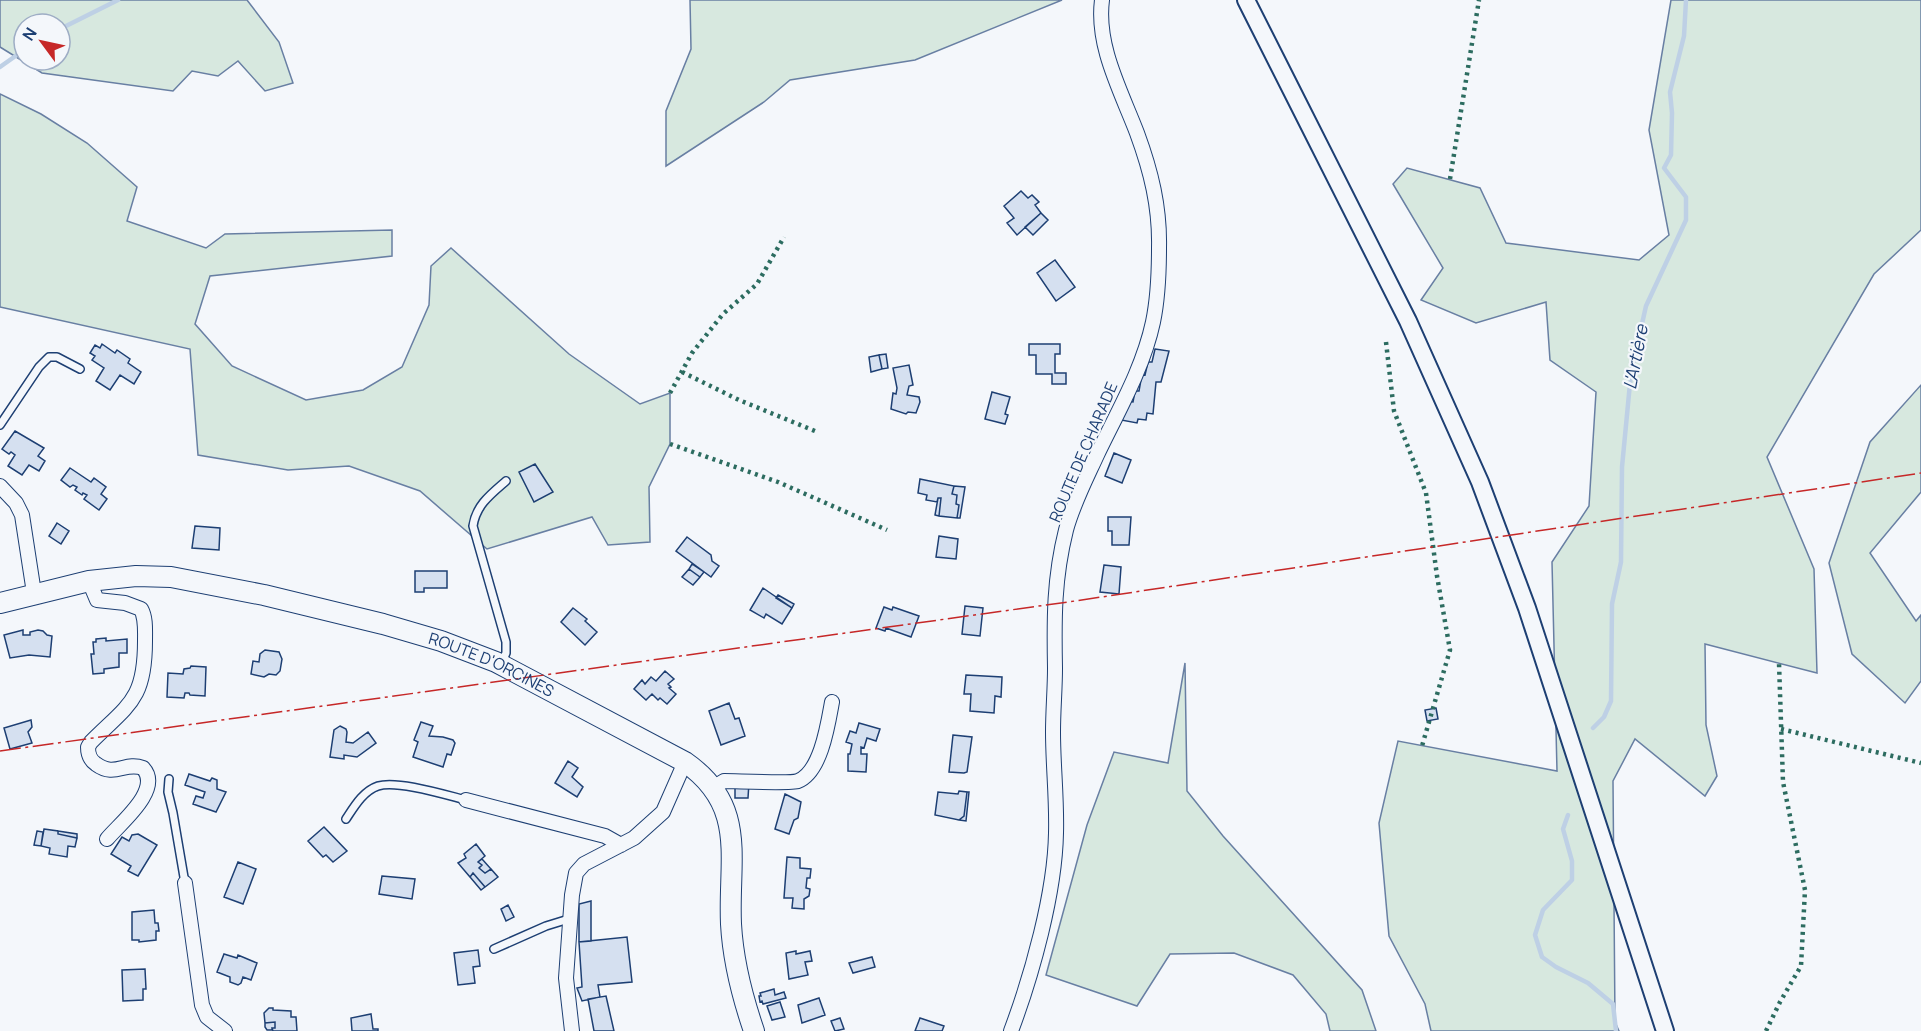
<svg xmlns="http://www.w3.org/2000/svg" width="1921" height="1031" font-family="Manrope,sans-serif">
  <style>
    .green { fill: #d7e8df; stroke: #687fa3; stroke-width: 1.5; fill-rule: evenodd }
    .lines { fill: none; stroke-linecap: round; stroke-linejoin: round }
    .stream { stroke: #bed0e5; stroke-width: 4.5 }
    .building { fill: #d5e0f0; stroke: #1d3f73; stroke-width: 1.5 }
    .service-casing { stroke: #1d3f73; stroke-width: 10 }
    .minor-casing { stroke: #1d3f73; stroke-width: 16 }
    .tertiary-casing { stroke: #1d3f73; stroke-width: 20 }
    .secondary-casing { stroke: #1d3f73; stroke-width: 22 }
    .service { stroke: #f4f7fb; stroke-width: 7 }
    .minor { stroke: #f4f7fb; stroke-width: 14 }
    .tertiary { stroke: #f4f7fb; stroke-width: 16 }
    .secondary { stroke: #f4f7fb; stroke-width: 20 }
    .hedge { stroke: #2c6c60; stroke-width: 4.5; stroke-dasharray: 3 4.5; stroke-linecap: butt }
    .power { stroke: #c62828; stroke-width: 1.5; stroke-dasharray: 21 4.5 3 4.5; stroke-linecap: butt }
    .labels { text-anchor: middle; stroke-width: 4.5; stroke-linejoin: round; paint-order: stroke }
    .street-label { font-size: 16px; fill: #1d3f73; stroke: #f4f7fb }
    .water-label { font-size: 18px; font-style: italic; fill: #1d3f73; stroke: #f4f7fb }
  </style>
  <rect width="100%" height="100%" fill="#f4f7fb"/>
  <path class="green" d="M0,0H247L279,42L293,83L265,91L238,61L218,76L192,71L173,91L42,73L0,47ZM24,24H60V60H24Z
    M690,0H1062L915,60L790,80L764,102L666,166V111L691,49Z
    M1671,0H1921V230L1874,274L1767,457L1814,569L1817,673L1705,644L1706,725L1717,776L1705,796L1635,739L1613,781L1615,1022L1619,1031H1431L1425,1004L1389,936L1379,823L1398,741L1557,771L1552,562L1589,506L1596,392L1550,360L1546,302L1476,323L1421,300L1443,268L1393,184L1407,168L1480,188L1506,243L1639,260L1669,235L1649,130Z
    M0,94L41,114L87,143L137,187L127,221L206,248L225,234L392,230V256L210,276L195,324L232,366L306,400L363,390L402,367L429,305L431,266L451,248L569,354L640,404L670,393V444L649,487L650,542L608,545L592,517L487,549L420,491L349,466L288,470L198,455L190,349L0,307Z
    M1921,385V492L1870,553L1916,621L1921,615V681L1905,703L1852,654L1829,563L1870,442Z
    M1185,663L1187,791L1223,836L1362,990L1376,1031H1330L1326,1014L1293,975L1234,953L1170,954L1137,1006L1046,975L1087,825L1114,752L1168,763Z"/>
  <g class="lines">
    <path class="stream" d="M60,29L118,0
      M0,67L24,50
      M1593,728L1604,717L1611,701L1612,604L1621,562L1622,467L1631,373L1646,306L1686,220V197L1664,168L1671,155L1672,113L1670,92L1684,36L1686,0
      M1568,815L1563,829L1572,861V880L1543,910L1535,935L1542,957L1556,967L1588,983L1613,1004L1616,1031"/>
  </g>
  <path class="building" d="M1021,191L1028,198L1032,195L1039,202L1035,205L1041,213L1017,235L1007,223L1014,218L1004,206Z
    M1041,213L1048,220L1033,235L1025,227Z
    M1055,260L1075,287L1056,301L1037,273Z
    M102,344L115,353L117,350L130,359L128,363L141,372L134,384L120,375L110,390L96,381L104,368L92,360L95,356L90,353L95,345L100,348Z
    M1029,344H1060V354H1055V373H1066V384H1052V374H1036V355H1029Z
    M1155,349L1169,351L1161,382H1156L1153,414L1147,413L1146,420L1138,419L1137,423L1121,420L1125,401L1133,402L1135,391H1139L1142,374L1145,375L1148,362H1152Z
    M886,354L888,368L882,369L879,355Z
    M879,355L882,369L871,372L869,357Z
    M909,365L913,385L909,386L907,395L919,397L920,402L916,413L908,412L906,414L891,409L893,393L896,394L897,388L893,368Z
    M992,392L1010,397L1005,414L1008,415L1005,424L985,419Z
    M15,431L44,448L38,456L45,461L39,471L29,465L22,475L8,466L15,455L11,452L9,454L2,449Z
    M1114,453L1131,460L1122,483L1105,476Z
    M535,464L553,492L534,502L519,472Z
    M70,468L91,482L94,478L106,487L101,494L107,499L99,510L84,499L87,495L83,493L82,495L75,490L77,487L73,485L70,487L61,480Z
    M920,479L954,486L952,494L957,495L956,504L959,505L957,518L939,516L941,498H938L937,502L926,500L927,495L918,493Z
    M954,486L965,487L960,518H957L959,505L956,504L957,495L952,494Z
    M938,498H941L939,516L935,515Z
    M1108,517H1131L1129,545H1112V531H1108Z
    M57,523L69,531L61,544L49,536Z
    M195,526L220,528L219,550L192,548Z
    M939,536L958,539L956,559L936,557Z
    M687,537L711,555L712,561L719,566L711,577L676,551Z
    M692,564L704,572L700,577L689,569Z
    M1104,565L1121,567L1119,594L1100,592Z
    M689,569L700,577L693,585L682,577Z
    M415,571H447V588H424V592H415Z
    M763,588L792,608L782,624L766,614L764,618L750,610Z
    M778,595L794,604L792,608L776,598Z
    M965,606L983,608L980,636L962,634Z
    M884,607L892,610L893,607L919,616L911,637L886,628L885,631L876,628Z
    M573,608L587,619L585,621L597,632L585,645L561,622Z
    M23,630V635H30V632L38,630L43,631L47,635L52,636L50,657L29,655L10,658L4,635Z
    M106,638V641L127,639V653H119V667L104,669V673L93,674L91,654H94L93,642H96V639Z
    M265,650L279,652L282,659L280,671L276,675L269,674L264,677L251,674L253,661L259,662L260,654Z
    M191,666L206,667L205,696L190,695L189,693H185L184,698L167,697L168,673L183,674L184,669L190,668Z
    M665,671L674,679L668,684L671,687L669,688L676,694L667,704L660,698L658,700L652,694L646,700L634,689L642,680L645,684L651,677L656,681Z
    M966,675L1002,677L1001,697L995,696L994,713L970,711L971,694H964Z
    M729,703L735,719L739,718L745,736L721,745L709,711Z
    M1436,708L1438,719L1427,721L1425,710Z
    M31,720L32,727L28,732L32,743L10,749L4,728Z
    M421,722L433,726L429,736L443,737L453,740L455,743L451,755L447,754L443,767L413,757L418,742L414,740Z
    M859,723L880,729L876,741L867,738L864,748L861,747V754H867L866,772L848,771V754H850L852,744L846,742L850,731L856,733Z
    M340,726L346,729L347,732L346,742L353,743L368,732L376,743L357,757L344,755V759L330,757L334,730Z
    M953,735L972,737L967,772L964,773L949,772Z
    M568,761L578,768L572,777L583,787L577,797L555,783Z
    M189,774L210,781L212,778L217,780V789L226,792L216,812L193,804L196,796L203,798L205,792L185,785Z
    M735,782H749L748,798H735Z
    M959,791L967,792L964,816L959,820L935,815L938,792L958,794Z
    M967,792H969L966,821L959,820L964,816Z
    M785,794L801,802L798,818L794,820L789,834L775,829Z
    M324,827L347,851L333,862L326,855L323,857L308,841Z
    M44,829L58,831V834L77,838L75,847L68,846L67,857L49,854L50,848L41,846Z
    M37,831L43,832L41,846L34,845Z
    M58,831L77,834V838L58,834Z
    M138,834L157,845L138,876L128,871L131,866L111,854L122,837L129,841L132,835Z
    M476,844L485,856L478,862L482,865L479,868L485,873L491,869L498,877L485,887L473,873L470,877L458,863L466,858L464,854Z
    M787,857L800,858V868L811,869L810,878H807L806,888L810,889L809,896L804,899V909L792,908L793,898H784Z
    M482,859L491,869L485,873L479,868L482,865L478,862Z
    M238,862L256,869L243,904L224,897Z
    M473,873L485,887L481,890L470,877Z
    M382,876L415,879L412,899L379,894Z
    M591,901V941L579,942V904Z
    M508,905L514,917L506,921L501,909Z
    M154,910L155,923H158L159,931H156V940L139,942V940H132V912Z
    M627,937L632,982L598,985L600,997L582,1001L577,988L582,987L579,942Z
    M478,950L480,966L473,967L475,983L458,985L454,953Z
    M796,951V954L810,951L812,961L805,962L808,975L789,979L786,953Z
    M224,954L237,958L238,955L257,963L251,980L243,977L241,983L238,985L230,982V977L217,972Z
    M872,957L875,967L853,973L849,963Z
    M145,969L146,989H143V1000L123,1001L122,970Z
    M774,989L775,995L784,992L786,998L763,1004L762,1001L760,1002L759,996H761L760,993Z
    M606,996L614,1031H594L588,999Z
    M819,998L825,1015L802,1023L798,1005Z
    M780,1002L785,1017L772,1020L767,1006Z
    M269,1008H273V1010L291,1011V1017H296L297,1031H273L272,1028H275V1022L265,1023L264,1013Z
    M371,1014L373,1029H378V1031H352L351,1018Z
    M840,1018L844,1029L835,1031L831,1021Z
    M920,1018L944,1026L942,1031H915Z
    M275,1022V1028H272V1030H267L265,1027V1023Z"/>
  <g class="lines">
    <g class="service-casing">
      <path id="service" d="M0,425L39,367L49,357H57L80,369
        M502,662L506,653V642L473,526C476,505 491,494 506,481
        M169,779L168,792L173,813L185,883
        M346,819C354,807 363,791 378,786C397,780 446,795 466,800
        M494,949L546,926L572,918"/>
    </g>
    <g class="minor-casing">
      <path id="minor" d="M0,486L16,503L22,515L34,593
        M89,581L97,600L125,603L141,609C146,618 145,630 145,641C145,700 129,704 91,742L88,747C88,755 90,760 96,764C115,778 125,761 143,768C163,790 119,824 107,839
        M714,787L724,781C737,781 790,784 798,781C821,772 828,724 832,702
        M466,800L605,836L621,845
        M185,883L202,1005L207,1017L225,1031
        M572,1031L566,978L572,895L576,873L584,864L634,838L663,812L685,762
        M1011,1031C1032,975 1055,893 1056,833C1057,799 1053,766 1053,732C1053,710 1055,689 1055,668C1054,618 1054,578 1066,530C1073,504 1086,479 1097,455C1117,413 1143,369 1153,322C1158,298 1159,273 1159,248C1160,207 1151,171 1137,133C1121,91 1096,46 1102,0"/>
    </g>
    <g class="tertiary-casing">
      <path id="tertiary" d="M1246,0L1408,321L1480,482L1527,608L1665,1031"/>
    </g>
    <g class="secondary-casing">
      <g id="secondary">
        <path id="s1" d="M0,603L89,581L136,576L171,577L264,595L383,624L441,641L496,662L685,762C748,806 728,858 731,924C733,961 742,996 754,1031"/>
      </g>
    </g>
    <use href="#service" class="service"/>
    <use href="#minor" class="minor"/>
    <use href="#tertiary" class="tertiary"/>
    <use href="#secondary" class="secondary"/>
    <path class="hedge" d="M1450,179L1479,0
      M1386,342L1394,411L1426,493L1437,576L1450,650L1422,746
      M682,372L739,400L815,431
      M670,393L692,353L723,314L757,284L784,237
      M670,444L778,482L887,530
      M1781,729L1921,763
      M1766,1031L1780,1002L1801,966L1805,890L1783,782L1779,663"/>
    <path class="power" d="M0,751L1075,601L1921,473"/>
  </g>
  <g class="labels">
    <g class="street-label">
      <text transform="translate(1083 452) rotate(-67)" y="6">ROUTE DE CHARADE</text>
      <text dy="6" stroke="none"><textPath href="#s1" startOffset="507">ROUTE D'ORCINES</textPath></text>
    </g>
    <g class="water-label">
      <text transform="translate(1636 357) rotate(-79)" y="6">L'Artière</text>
    </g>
  </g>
  <g transform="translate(42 42) rotate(303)"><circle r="28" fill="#f4f7fb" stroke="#9eadc5" stroke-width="1.5"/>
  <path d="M0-4.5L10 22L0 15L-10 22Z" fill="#c62828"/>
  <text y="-9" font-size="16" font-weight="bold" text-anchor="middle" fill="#1d3f73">N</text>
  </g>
</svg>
